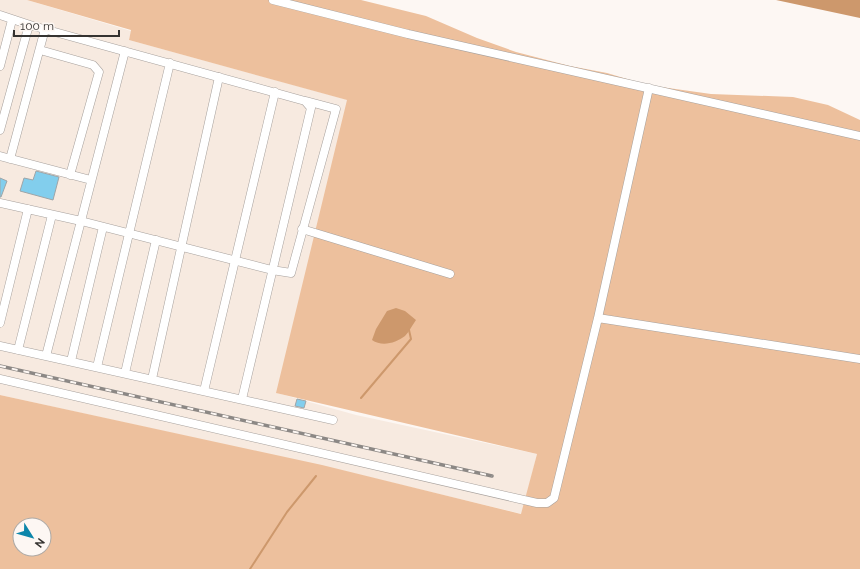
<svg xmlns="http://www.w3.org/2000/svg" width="860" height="569" font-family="Raleway,sans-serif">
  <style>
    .built { fill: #f7eae0 }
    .green { fill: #edc09d; fill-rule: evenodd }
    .water { fill: #cd986c }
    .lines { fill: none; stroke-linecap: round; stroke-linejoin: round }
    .stream { stroke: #cd986c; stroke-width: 2 }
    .building { fill: #82ceed; stroke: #9ea5a8 }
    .minor-casing { stroke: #a7a19d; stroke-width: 9 }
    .minor { stroke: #fff; stroke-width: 8 }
    .rail-casing { stroke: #8c8885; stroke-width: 3.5 }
    .rail { stroke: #fdf7f3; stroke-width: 2; stroke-dasharray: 6; stroke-linecap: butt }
  </style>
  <rect width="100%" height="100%" fill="#fdf7f3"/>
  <path class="built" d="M0,0H27L131,31L129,40L348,100L277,393L356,415L537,454L522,514L344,471L0,395Z"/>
  <path class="green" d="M27,0H361L426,16L477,38L516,52L570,66L607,73L647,85L711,94L793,97L828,105L860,120V569H0V395L322,465L521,514L537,454L276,393L347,100L129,40L131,30ZM20,525H44V549H20Z"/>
  <path class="water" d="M776,0H860V18Z
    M396,308L405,311L416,320C413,324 409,332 405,336C396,343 382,347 372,340L376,329L387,311Z"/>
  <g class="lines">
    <path class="stream" d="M361,398L411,339L409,330
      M250,569L287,512L316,476"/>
  </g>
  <path class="building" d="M36,171L59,177L53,200L20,191L24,178L33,180Z
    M0,178L7,181L1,197H0Z
    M297,399L306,401L304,408L295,406Z"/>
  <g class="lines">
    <g class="minor-casing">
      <path id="minor" d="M273,0L408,34L860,136
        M0,15L33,26L305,101L311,108L242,399
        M40,50L93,65L99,72L70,175
        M0,66L12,20
        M0,130L29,25
        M0,156L91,180
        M10,159L45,29
        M0,203L81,221L272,270L291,273L336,109L306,101
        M302,229L450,274
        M598,318L649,88
        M0,323L28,209
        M0,346L333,420
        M18,350L52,215
        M46,356L125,51
        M71,361L103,227
        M97,367L170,63
        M125,373L156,240
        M0,379L537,503H547L554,498L598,318L860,359
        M152,379L219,77
        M204,391L275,92"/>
    </g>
    <use href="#minor" class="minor"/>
    <g class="rail-casing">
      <path id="rail" d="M0,366L492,476"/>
    </g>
    <use href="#rail" class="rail"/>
  </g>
  <g transform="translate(32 537) rotate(127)"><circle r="19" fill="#fdf7f3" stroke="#ada9a5"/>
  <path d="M0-3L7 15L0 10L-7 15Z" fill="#0c86aa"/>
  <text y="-6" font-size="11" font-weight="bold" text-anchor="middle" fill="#353331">N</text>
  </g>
  <path d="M14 30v6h105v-6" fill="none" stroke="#353331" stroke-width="2"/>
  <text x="20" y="30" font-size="12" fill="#353331" stroke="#fdf7f3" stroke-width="3" paint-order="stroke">100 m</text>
</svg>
